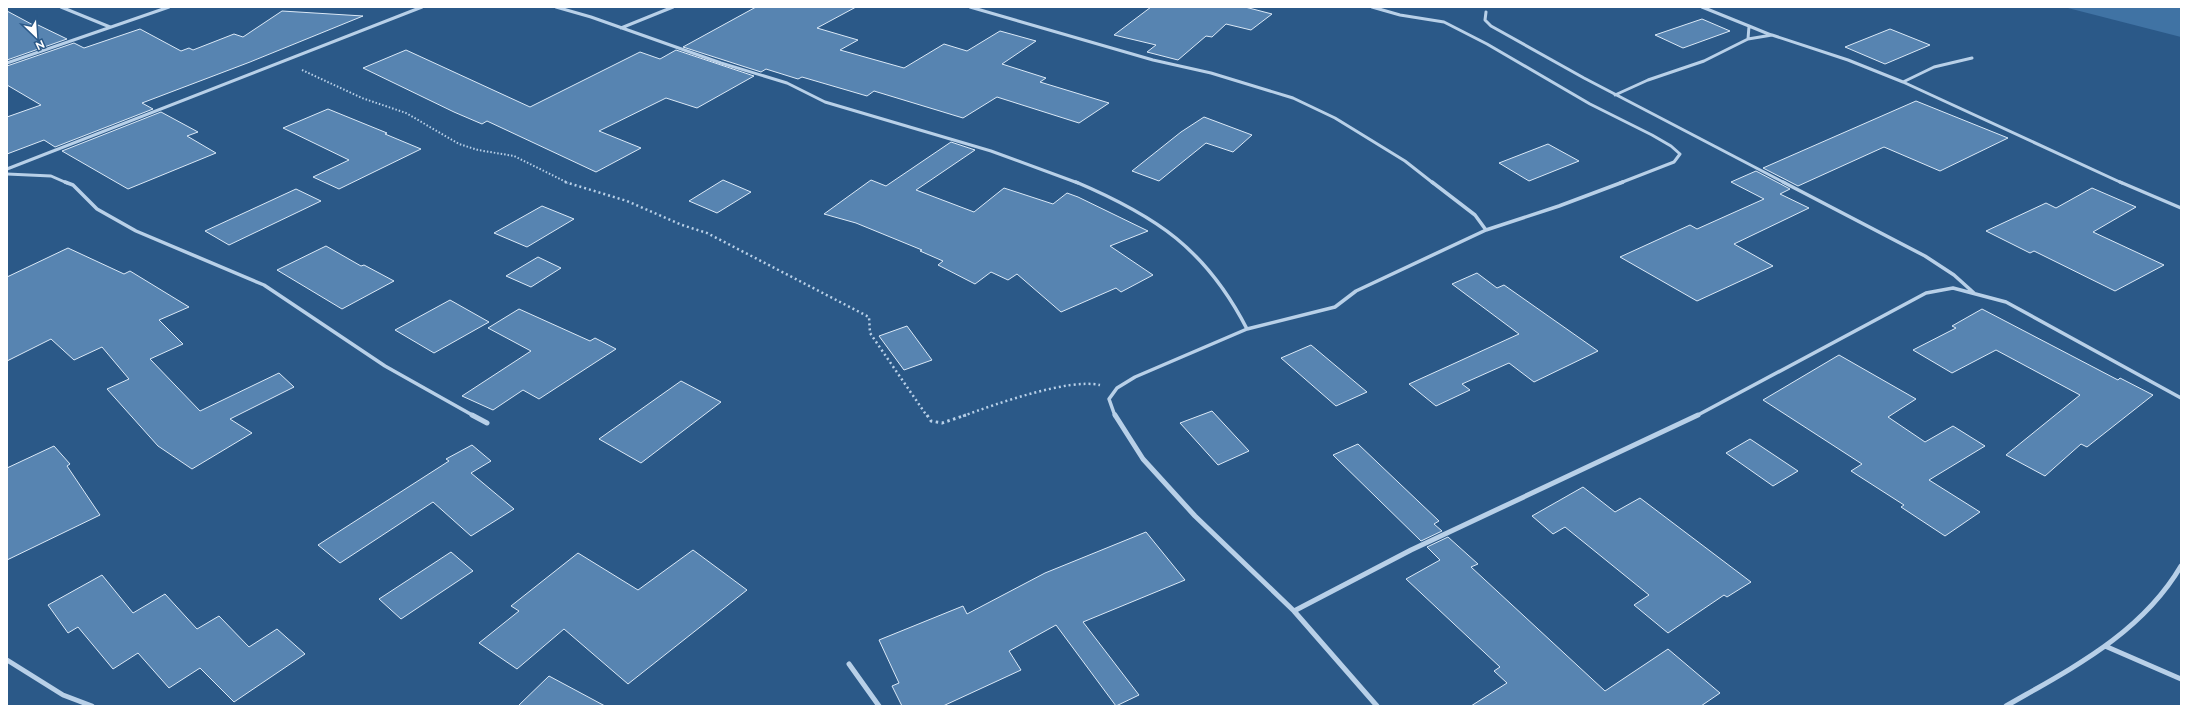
<svg xmlns="http://www.w3.org/2000/svg" width="2188" height="713" font-family="Raleway,sans-serif">
  <style>
    .green { fill: #4073a4 }
    .building { fill: #5784b1; stroke: #dbe9f7 }
    .lines { fill: none; stroke-linecap: round; stroke-linejoin: round }
    .path-far2 { stroke: #b8d0e8; stroke-width: 2; stroke-dasharray: 1.5 2; stroke-linecap: butt }
    .path-far1 { stroke: #b8d0e8; stroke-width: 2.5; stroke-dasharray: 2 3; stroke-linecap: butt }
    .path { stroke: #b8d0e8; stroke-width: 3; stroke-dasharray: 2.5 3.5; stroke-linecap: butt }
    .street-far2 { stroke: #b8d0e8; stroke-width: 3 }
    .street-far1 { stroke: #b8d0e8; stroke-width: 3.5 }
    .street { stroke: #b8d0e8; stroke-width: 5 }
  </style>
  <rect width="100%" height="100%" fill="#2b5988"/>
  <path class="green" d="M2064,7H2181V37Z"/>
  <path class="building" d="M756,7H856L817,28L858,40L840,50L904,68L944,44L967,51L1000,31L1036,41L1002,64L1046,78L1040,82L1109,103L1079,123L997,97L963,118L874,91L867,96L802,77L798,79L766,69L761,72L683,47Z
    M1151,7H1245L1272,14L1251,30L1226,24L1212,37L1206,36L1178,60L1147,52L1156,45L1114,35Z
    M7,11L35,26L38,25L67,39L7,60Z
    M282,11L363,16L250,62L142,103L153,109L55,147L44,140L7,154V117L41,105L7,85V66L74,43L84,48L140,29L181,51L189,48L193,50L234,34L243,37Z
    M1702,19L1730,31L1683,48L1655,35Z
    M1890,29L1930,45L1885,64L1845,47Z
    M406,50L530,107L640,52L660,59L676,50L754,76L697,108L666,98L599,131L641,148L596,172L487,121L482,124L454,112L363,68Z
    M1916,101L2008,138L1940,171L1884,147L1798,186L1763,168Z
    M328,109L387,133L385,134L421,149L339,189L313,177L349,160L283,128Z
    M161,112L198,132L187,136L216,153L128,189L62,151Z
    M1204,117L1252,135L1233,152L1206,143L1159,181L1132,171L1181,132Z
    M951,142L975,150L916,190L974,212L1004,188L1053,204L1067,193L1078,197L1148,231L1110,246L1153,275L1121,292L1116,288L1061,312L1017,274L1008,280L991,272L975,284L938,265L943,261L920,251L922,250L856,223L824,214L871,180L886,186Z
    M1548,144L1579,161L1529,181L1499,163Z
    M1756,171L1790,189L1780,194L1809,208L1734,244L1773,266L1697,301L1620,257L1690,225L1697,229L1764,199L1731,182Z
    M723,180L751,192L717,213L689,201Z
    M2092,188L2136,207L2093,232L2164,265L2115,291L2034,251L2030,253L1986,231L2046,203L2056,208Z
    M296,189L321,201L229,245L205,231Z
    M542,206L574,219L527,247L494,233Z
    M326,246L361,266L364,265L394,281L342,309L277,270Z
    M68,248L124,274L130,271L189,307L159,320L183,344L150,359L200,411L279,373L294,387L230,419L252,433L192,469L158,446L107,389L129,379L102,347L74,360L51,339L7,361V277Z
    M538,257L561,268L531,287L506,276Z
    M1477,273L1497,288L1504,285L1598,351L1534,382L1509,363L1462,384L1470,390L1436,406L1409,384L1519,334L1452,284Z
    M450,300L489,322L434,353L395,330Z
    M519,309L590,341L595,338L616,349L539,399L523,390L493,410L462,396L531,351L488,328Z
    M1982,309L2118,380L2120,378L2153,395L2087,447L2081,444L2045,476L2006,455L2080,395L1996,350L1952,373L1913,350L1956,328L1952,326Z
    M907,326L932,360L904,370L879,336Z
    M1311,345L1367,392L1336,406L1281,358Z
    M1839,355L1916,399L1888,417L1925,442L1953,426L1985,446L1929,480L1980,512L1945,536L1901,507L1904,505L1851,471L1862,464L1763,400Z
    M681,381L721,402L641,463L599,439Z
    M1212,411L1249,451L1218,465L1180,423Z
    M1750,439L1798,471L1773,486L1726,453Z
    M1358,444L1439,521L1434,524L1442,531L1421,541L1333,455Z
    M472,445L491,461L471,473L514,509L471,536L433,502L340,563L318,545L449,461L446,459Z
    M54,446L70,464L67,466L100,515L7,560V468Z
    M1583,487L1615,512L1640,498L1751,582L1727,597L1724,595L1668,633L1634,605L1649,595L1565,527L1553,534L1532,516Z
    M1146,532L1185,580L1083,622L1139,695L1116,706L1056,625L1009,651L1021,670L943,706H902L892,686L899,683L879,640L963,606L967,614L1045,573Z
    M1448,537L1478,564L1471,567L1605,691L1668,649L1720,693L1701,706H1471L1507,683L1494,671L1500,667L1406,579L1440,560L1427,547Z
    M693,550L747,590L628,684L564,629L517,669L479,643L519,611L511,606L578,553L638,590Z
    M451,552L473,571L401,619L379,599Z
    M102,575L133,613L165,594L197,629L219,616L249,647L277,629L305,654L234,702L200,668L169,688L138,653L113,669L78,627L68,633L48,605Z
    M549,676L605,706H518Z"/>
  <g class="lines">
    <path class="path-far2" d="M302,70L362,98L406,113L459,144L478,150L514,156L568,183"/>
    <path class="path-far1" d="M565,182L627,201L682,225L707,233L869,317L870,333L927,416
      M963,416C996,404 1068,378 1100,385"/>
    <path class="path" d="M927,415L931,421L942,423L966,415"/>
    <path class="street-far2" d="M61,7L110,27
      M556,7L591,17L721,63L787,83L825,102L991,151L1078,183
      M970,7L1153,60L1211,73L1293,98L1335,118L1405,161L1433,183
      M1372,7L1400,15L1444,22L1487,44L1590,104L1652,135L1671,146L1680,154L1674,162L1620,183
      M1702,7L1749,26L1748,39
      M1486,12L1485,20L1491,26L1584,78L1785,183
      M1749,26L1771,35
      M621,28L673,7
      M7,63L169,7
      M1903,82L1934,67L1972,58
      M1615,95L1648,80L1704,61L1748,39L1772,35L1848,60L1903,82L2122,183
      M7,169L422,7
      M7,174L51,176L67,183"/>
    <path class="street-far1" d="M65,182L73,185L97,209L136,231L264,285L385,366L474,416
      M1076,182C1156,216 1206,249 1247,329
      M1432,182L1475,215L1486,230
      M1783,182L1925,256L1954,275L1974,293
      M2120,182L2181,208
      M1115,416L1109,399L1117,388L1135,377L1247,329L1335,307L1356,291L1486,230L1559,206L1623,182
      M1696,416L1926,293L1953,288L2006,302L2181,398"/>
    <path class="street" d="M472,415L487,423
      M1115,415L1143,459L1195,516L1294,611L1377,706
      M1294,611L1411,550L1698,415
      M2105,646L2181,679
      M7,660L63,695L92,706
      M849,664L879,706
      M2006,706C2072,668 2141,634 2181,566"/>
  </g>
  <rect width="2188" height="713" fill="none" stroke="#ffffff" stroke-width="16"/>
  <g transform="translate(36 36) rotate(155)" stroke="#2b5988" stroke-width="3" paint-order="stroke">
  <path d="M0-3L7 15L0 10L-7 15Z" fill="#ffffff"/>
  <text y="-6" font-size="11" font-weight="bold" text-anchor="middle" fill="#ffffff">N</text>
  </g>
</svg>
